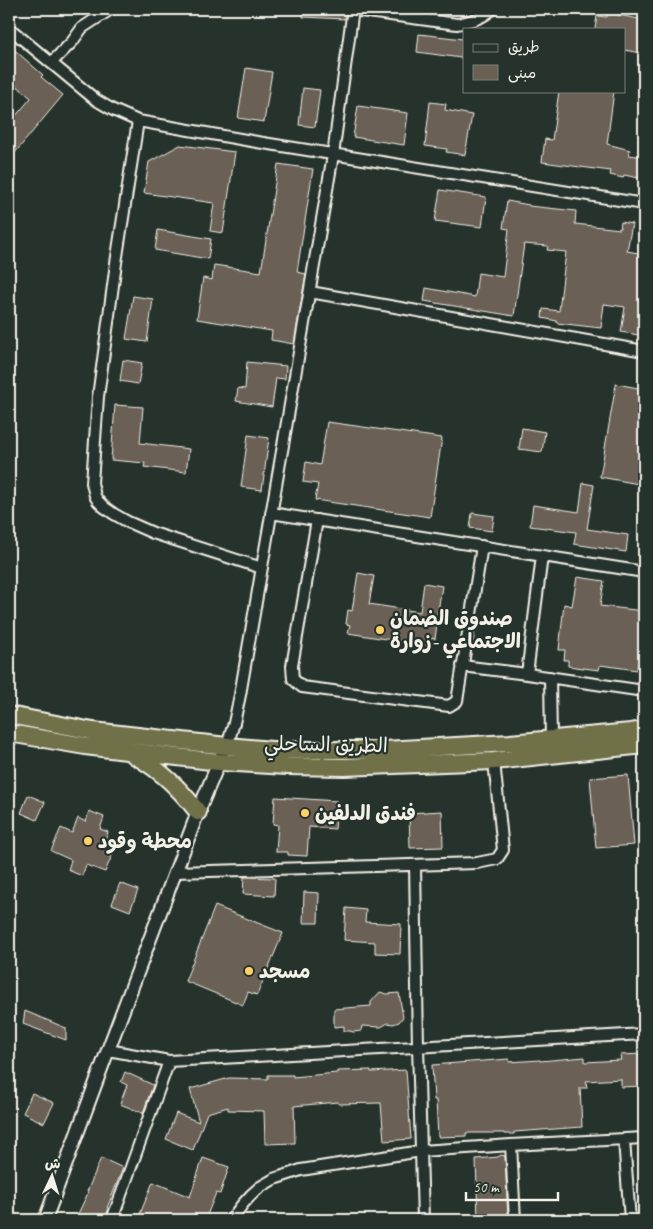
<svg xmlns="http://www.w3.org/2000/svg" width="653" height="1229" font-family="Caveat,'Playpen Sans Arabic',sans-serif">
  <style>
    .building { fill: #6a6054; stroke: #f4f1e8 }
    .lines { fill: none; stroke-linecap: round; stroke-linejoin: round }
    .minor-casing { stroke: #f4f1e8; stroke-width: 14 }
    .tertiary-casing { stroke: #f4f1e8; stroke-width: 16 }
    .trunk-casing { stroke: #f4f1e8; stroke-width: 20 }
    .minor { stroke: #26332d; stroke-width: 10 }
    .tertiary { stroke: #26332d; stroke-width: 12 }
    .trunk { stroke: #70704a; stroke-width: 16 }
    .poi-dot { fill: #ffd166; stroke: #26332d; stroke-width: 2 }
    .labels { text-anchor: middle; stroke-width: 4.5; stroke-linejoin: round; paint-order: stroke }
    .poi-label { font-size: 20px; font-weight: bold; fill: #f4f1e8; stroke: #26332d; text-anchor: start }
    .street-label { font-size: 20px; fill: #f4f1e8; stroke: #26332d }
  </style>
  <rect width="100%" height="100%" fill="#26332d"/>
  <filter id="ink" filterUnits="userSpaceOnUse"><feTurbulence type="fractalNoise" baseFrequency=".02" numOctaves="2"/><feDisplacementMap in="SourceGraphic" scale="10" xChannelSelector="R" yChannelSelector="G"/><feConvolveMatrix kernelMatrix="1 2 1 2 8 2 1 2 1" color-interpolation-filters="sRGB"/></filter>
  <g filter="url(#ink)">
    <path class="building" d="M303,9H346L345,19L303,17Z
      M608,13L644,20V50L642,49L641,53L624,50V29H595L597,16L607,17Z
      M419,34L463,39L461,58L417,52Z
      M9,45L43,75L41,77L63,95L9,160V124L31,98L9,79Z
      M246,68L272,72L264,122L238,118Z
      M303,88L320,90L315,127L299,125Z
      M559,91H614L607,144L630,150L629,155L644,157V179L624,175L623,178L610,175L611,171L542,162L545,139L552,140Z
      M430,102L446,104L445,110L472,115L465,155L446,152L447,149L425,146Z
      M358,106L408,113L404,145L353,137Z
      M180,145L235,152L223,233L210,231L214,203L144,193L149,162Z
      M278,164L313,169L297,272L306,274L294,344L271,340L272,331L197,319L203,278L212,280L214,265L261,272Z
      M440,190L486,197L482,227L435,221Z
      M507,201L529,205V206L576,211L575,224L620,229L621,222L632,224L627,251L644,254V336L621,332L625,307L604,304L601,328L557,323V321L542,318L543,309L559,311L566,252L547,250L548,246L524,244L514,316L424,301L426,288L475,297L478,273L503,277L509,229L503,228Z
      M158,230L211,239L208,259L155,250Z
      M133,296L153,299L147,342L126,339Z
      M123,360L142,363L138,384L120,381Z
      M247,362L286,366L285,379L276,378L272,407L236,401L238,388L245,389Z
      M616,384L644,389V453L639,484L600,477Z
      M115,405L143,407L140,443L189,449L186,472L144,467L145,463L111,460Z
      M327,422L442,438L430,517L315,500L318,484L303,482L306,462L320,465Z
      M522,428L545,432L542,452L519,449Z
      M248,435L269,438L262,490L241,487Z
      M583,483L594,485L587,529L628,535L626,552L574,544L576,532L530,526L533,505L579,512Z
      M472,513L494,516L492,531L470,528Z
      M358,573L374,576L369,604L420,612L424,583L442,586L436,624H437L435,639L431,638L430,646L348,633L350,625L346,624L348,610L352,611Z
      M577,577L604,581L600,606L644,611V623L637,670L600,665L599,670L568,666V660H564L565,650H559L564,604L572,606Z
      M628,775L634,845L596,848L590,778Z
      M28,795L45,802L37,820L21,813Z
      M275,797L337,801L335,829L309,827L307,856L288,855V852H276L278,825L273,824Z
      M89,811L104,817L100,829L108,832L103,847L114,851L105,872L86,865L82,876L68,870L71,860L51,851L61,828L72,833L78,818L86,822Z
      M442,811L443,847L410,848L409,813Z
      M244,877L275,878L274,896L243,894Z
      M120,883L138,890L130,911L112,904Z
      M304,892L319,893L318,923H303Z
      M215,906L283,933L257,995L248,992L243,1005L185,981Z
      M346,908L366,910L365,922L401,924L400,954L375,953V942L344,940Z
      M380,992L387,994L399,993L403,1017L399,1022L393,1024L388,1023L381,1027L362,1026L361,1031L353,1032L350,1031H344V1026L334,1027V1009L371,1006V1002Z
      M25,1011L66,1028V1040L23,1024Z
      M644,1054V1086L621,1087V1079L586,1081L587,1088H580L582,1127L514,1132V1134H504V1133H466V1136L438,1137L436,1100H434L432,1065L509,1059V1062L540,1060V1061L585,1057V1062L621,1060L620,1055Z
      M371,1070V1072L406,1070L411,1139L384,1141L381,1103L338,1104V1102L294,1106L295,1143L265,1144L264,1111L228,1110V1107L207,1113L193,1150L166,1139L176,1113L199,1122L190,1089L229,1078L268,1079V1075H293V1077L337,1073V1071Z
      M125,1072L153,1085L143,1113L120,1104L127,1085L121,1082Z
      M32,1093L54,1103L44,1123L23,1113Z
      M501,1155L505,1156L508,1220H478L476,1159L498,1157Z
      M101,1158L123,1168L107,1208H109L106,1216L104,1220H75L88,1193L87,1192Z
      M203,1158L229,1167L220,1194L216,1193L205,1220H154L140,1214L153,1182L190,1197Z"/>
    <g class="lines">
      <g class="minor-casing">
        <path id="minor" d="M353,10L457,24C470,21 482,19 492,9
          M9,28L96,100L113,110L138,121L257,142L644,204
          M51,63L72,42L82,28L111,9
          M138,121L116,263L98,397L92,483L95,496L98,501L104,507L114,514L128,522L153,533L262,568
          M310,292L644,351
          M271,513L644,572
          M317,520L292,666L293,679L302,687L449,706L457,701L482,546
          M462,666L527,674L644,691
          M527,674L542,556
          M550,677L551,739
          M227,746L234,723L240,695L333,155L353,9
          M415,865L418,1046L423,1220
          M175,872L477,863L497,859L503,850L494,761
          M108,1050L169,1061L644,1034
          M624,1140L630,1220
          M511,1145L515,1220
          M112,1220L169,1061
          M231,1220L242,1205L251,1195L260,1187L274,1179L301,1170L421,1151L511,1145L644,1138"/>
      </g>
      <g class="tertiary-casing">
        <path id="tertiary" d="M45,1220L108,1050L198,812L222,755"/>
      </g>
      <g class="trunk-casing">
        <path id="trunk" d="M9,715L93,731L227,746L272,750H384L510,743L631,732L644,730
          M9,733L85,746L219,762L287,766L344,767L494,761L644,745
          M134,755C161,770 179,788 198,812"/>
      </g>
      <use href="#minor" class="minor"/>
      <use href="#tertiary" class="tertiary"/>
      <use href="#trunk" class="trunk"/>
    </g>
  </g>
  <g class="poi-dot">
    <circle cx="380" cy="630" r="5"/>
    <circle cx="305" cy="813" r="5"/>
    <circle cx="88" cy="841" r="5"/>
    <circle cx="249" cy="971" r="5"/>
  </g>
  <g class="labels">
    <g class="poi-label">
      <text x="390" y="625">صندوق الضمان<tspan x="390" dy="23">الاجتماعي -زوارة</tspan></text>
      <text x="315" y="820">فندق الدلفين</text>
      <text x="98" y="848">محطة وقود</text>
      <text x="259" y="978">مسجد</text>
    </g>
    <g class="street-label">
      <text transform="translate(326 744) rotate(1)" y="7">الطريق الساحلي</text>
    </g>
  </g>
  <rect width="653" height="1229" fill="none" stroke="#26332d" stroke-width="30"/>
  <rect x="15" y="15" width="623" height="1199" fill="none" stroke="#f4f1e8" stroke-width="2" filter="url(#ink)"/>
  <rect x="463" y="28" width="162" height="65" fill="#26332d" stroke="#787f78"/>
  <rect x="473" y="44" width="25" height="8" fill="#26332d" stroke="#787f78"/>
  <text x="508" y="52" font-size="15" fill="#f4f1e8">طريق</text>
  <rect x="473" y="65" width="25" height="15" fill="#6a6054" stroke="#787f78"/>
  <text x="508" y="78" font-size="15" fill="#f4f1e8">مبنى</text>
  <g transform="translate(52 1176) rotate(4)" stroke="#26332d" stroke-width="4" paint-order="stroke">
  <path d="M0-4L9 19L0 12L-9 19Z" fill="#f4f1e8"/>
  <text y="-8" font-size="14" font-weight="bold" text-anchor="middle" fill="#f4f1e8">ش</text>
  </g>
  <path d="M466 1192v8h92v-8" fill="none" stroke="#f4f1e8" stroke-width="2.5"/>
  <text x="473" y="1192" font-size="15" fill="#f4f1e8" stroke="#26332d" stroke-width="4" paint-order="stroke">50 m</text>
</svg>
